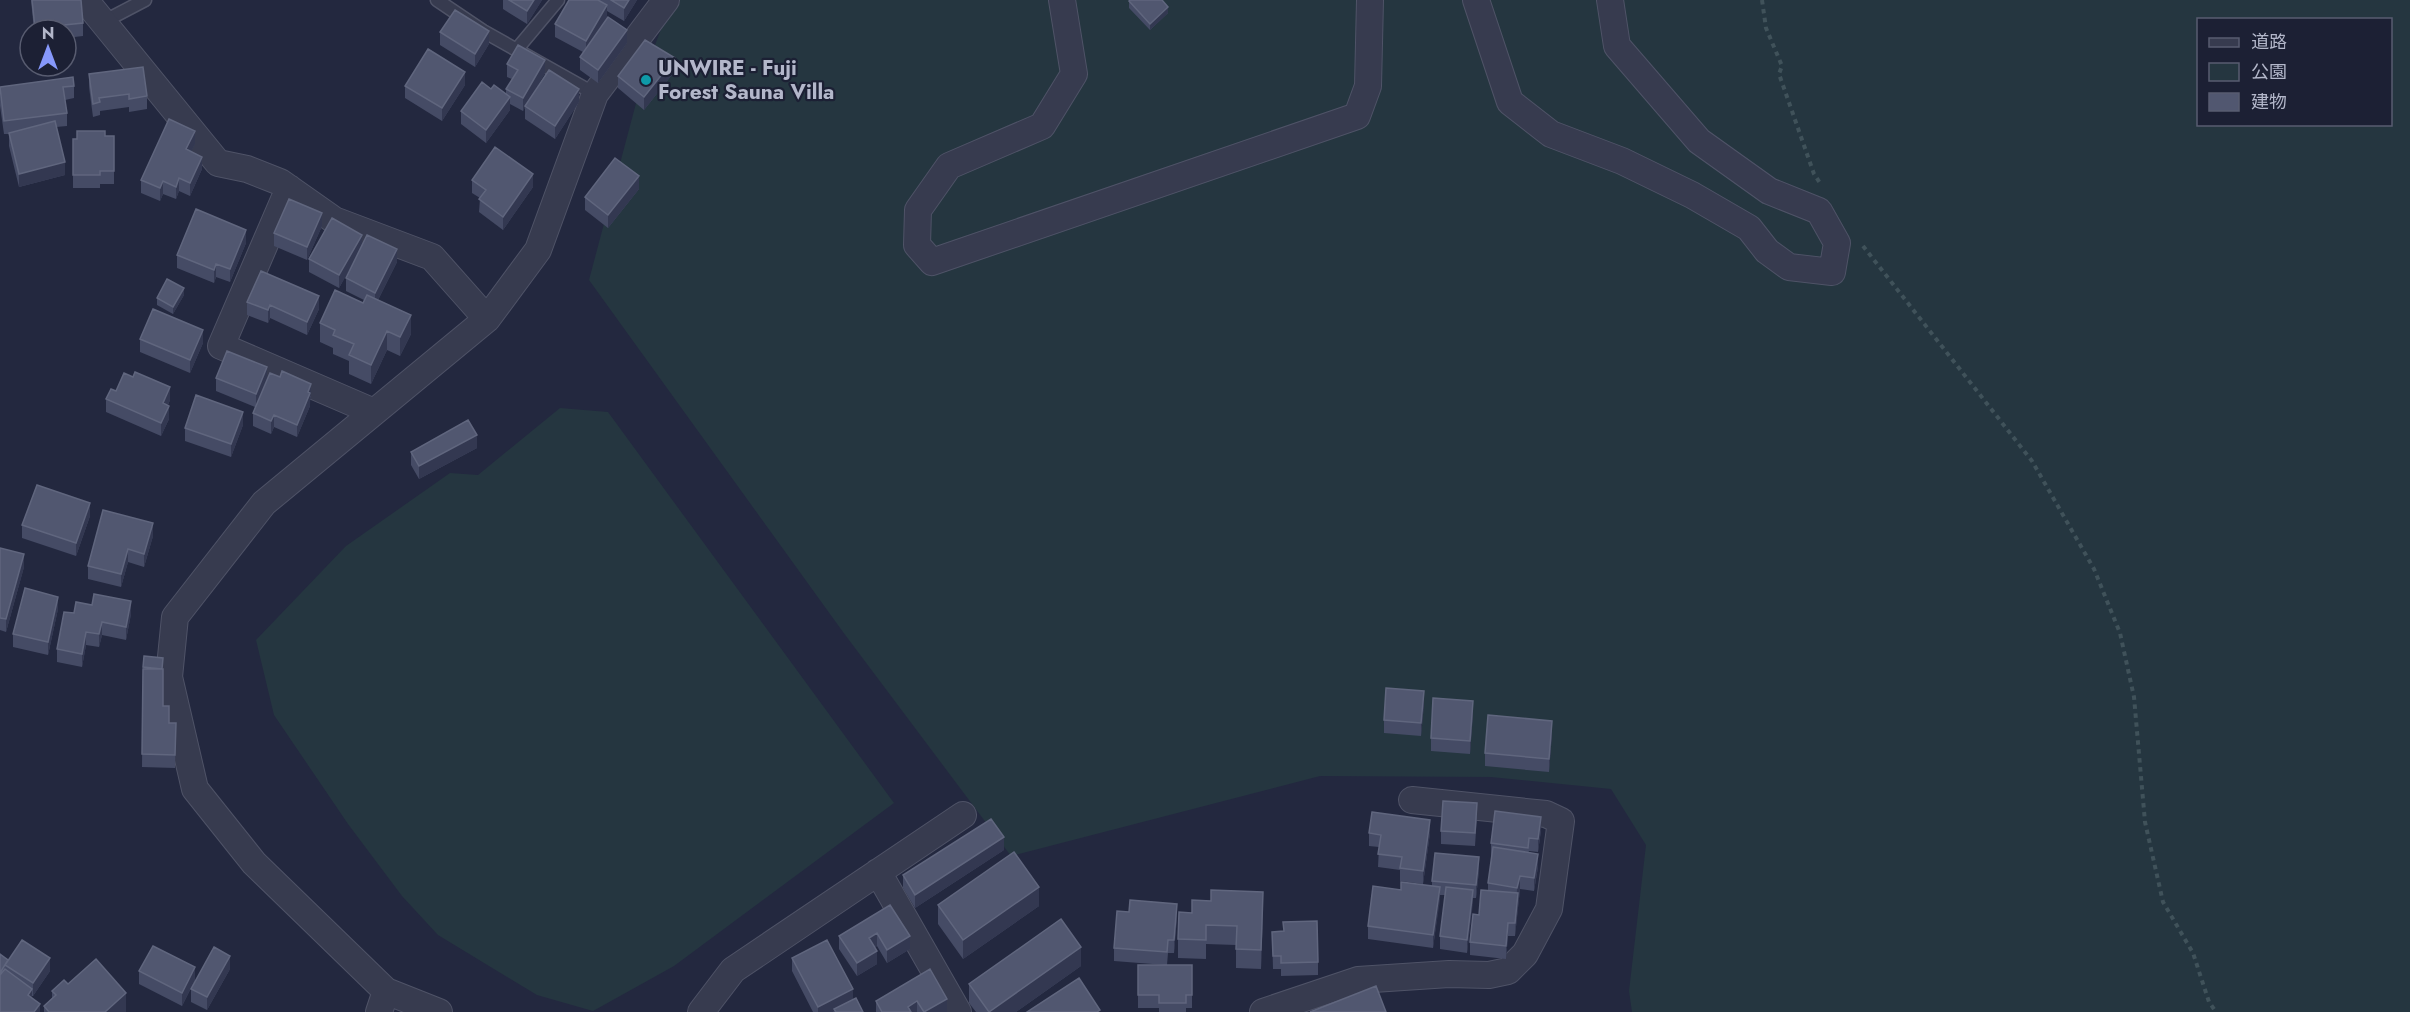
<svg xmlns="http://www.w3.org/2000/svg" width="2410" height="1012" font-family="Jost,'Noto Sans JP',sans-serif">
  <style>
    .green { fill: #253640; fill-rule: evenodd }
    .lines { fill: none; stroke-linecap: round; stroke-linejoin: round }
    .lane-casing { stroke: #4f5367; stroke-width: 15 }
    .street-casing { stroke: #4f5367; stroke-width: 28 }
    .path { stroke: #40525a; stroke-width: 4; stroke-dasharray: 4.5 4.5; stroke-linecap: butt }
    .lane { stroke: #373b4f; stroke-width: 12 }
    .street { stroke: #373b4f; stroke-width: 26 }
    .wall { fill: #454b65 }
    .shaded-wall { fill: #333851 }
    .building { fill: #515770; stroke: #60667e; stroke-width: 1.5 }
    .culture-dot { fill: #0f9aa8; stroke: #1c2034; stroke-width: 2 }
    .labels { text-anchor: middle; stroke-width: 4.5; stroke-linejoin: round; paint-order: stroke }
    .poi-label { font-size: 21px; font-weight: bold; fill: #b3b7ca; stroke: #1c2034; text-anchor: start }
  </style>
  <rect width="100%" height="100%" fill="#23283f"/>
  <path class="green" d="M672,0H2410V1012H1632L1629,991L1646,845L1611,789L1491,777L1320,776L1011,856L843,632L589,280L643,77ZM2198,20H2390V124H2198Z
    M560,408L608,412L894,803L674,966L593,1011L537,995L438,935L402,896L348,824L274,715L256,640L346,546L450,473L478,475Z"/>
  <g class="lines">
    <g class="lane-casing">
      <path id="lane" d="M437,0L483,31L595,94
        M103,22L145,0
        M517,49L558,0"/>
    </g>
    <g class="street-casing">
      <path id="street" d="M85,0L218,163L247,169L280,182L334,220L432,257L487,319
        M1062,0L1074,74L1042,126L949,166L918,210L917,245L932,262L1357,116L1368,86L1370,0
        M1476,0L1510,102L1551,134L1622,161L1692,195L1749,228L1767,251L1789,267L1832,272L1837,243L1819,211L1769,191L1699,141L1617,46L1610,0
        M289,188L221,346L374,412
        M878,872L958,1012
        M386,991L439,1012
        M379,1012L386,991L254,863L195,789L169,677L175,617L264,503L487,319L538,250L595,94L666,0
        M701,1012L733,970L963,815
        M1263,1012L1358,980L1449,974L1489,975L1508,971L1525,954L1549,909L1561,821L1546,814L1412,800"/>
    </g>
    <path class="path" d="M1762,0L1766,28L1782,66L1779,74L1814,174L1820,183
      M1863,246L2032,461L2094,569L2120,633L2134,697L2145,822L2163,902L2193,953L2209,1002L2216,1012"/>
    <use href="#lane" class="lane"/>
    <use href="#street" class="street"/>
  </g>
  <path class="wall" d="M31,0H81L83,23V36L66,38V30H34Z
    M503,0H542L527,24L503,9Z
    M569,0H637L624,21L607,11V18L605,23L627,43L598,83L580,70V57L583,52L555,37V24Z
    M1129,1L1168,13L1150,30L1129,8Z
    M440,32L489,44L475,67L440,45Z
    M507,64L545,73L530,98L579,102L555,139L525,119V107L523,111L510,104V110L486,143L461,124V111L491,89L506,95V89L512,79L507,77Z
    M675,71L644,110L618,88V76Z
    M89,74L147,96V109L129,112V107L100,111V115L93,117L89,87Z
    M465,85L442,121L405,98V86Z
    M74,86V98L65,100L67,113V126L56,127L65,175L19,187L9,146V134H4L0,106V87Z
    M105,136H114V184H100V188H73V139Z
    M195,144L191,151L202,169L190,196L179,191L176,199L163,194L160,201L141,193V180Z
    M472,180L533,187L503,230L479,212L480,198L472,193Z
    M639,189L608,228L585,210V197Z
    M322,226L307,260L274,246V233Z
    M246,243L230,282L216,277L214,283L177,268V255Z
    M362,246L397,262L378,300L411,334L400,356L387,350L371,384L349,374V361L333,354V348L320,342V323L363,303L364,300L346,291V278L354,261L339,288L309,272V259Z
    M184,295L173,314L157,305V298Z
    M247,302L319,309L307,335L270,318L268,323L247,315Z
    M140,339L203,343L190,373L140,352Z
    M216,378L267,380L311,396L310,399V406L297,437L274,427L271,434L253,426V413L255,407L216,391Z
    M116,391L170,400L168,405L169,419L161,436L106,412V399Z
    M243,425L231,457L185,441V428Z
    M477,448L419,479L411,465V452Z
    M90,516L76,556L22,538V525Z
    M153,536L144,567L128,562L121,587L88,579V566Z
    M0,548L24,567L6,632L0,630Z
    M58,609L48,655L13,647V634Z
    M74,613L131,614L126,640L102,635L99,647L86,645L82,667L57,662V649Z
    M143,667L163,669V706L169,723H176L175,768L142,767Z
    M1424,704L1421,736L1384,733V720Z
    M1473,714L1470,754L1431,751V738Z
    M1552,734L1549,772L1485,766V753Z
    M1477,816L1475,846L1441,844V831Z
    M1541,830L1538,852L1529,851L1528,853L1538,867L1534,891L1520,889L1515,936H1508L1506,959L1470,955V942L1488,890V883L1492,856H1491V843Z
    M1369,833H1430L1423,884L1400,881V870L1378,867L1379,847L1369,846Z
    M1004,850L915,908L903,888V875Z
    M1479,870L1476,898H1473L1467,953L1440,949V936L1445,895H1440L1433,948L1368,939V926L1401,890L1432,886V881Z
    M1211,901L1263,911L1261,969L1236,968V945L1206,944V959L1178,958V939L1192,913Z
    M890,905L910,949L887,963L877,946L875,947L877,964L857,976L839,949V936Z
    M938,905L1039,906L963,959L938,924Z
    M1177,917L1174,953H1168L1167,965H1192V1008H1186V1012H1159V1008H1138V965H1165L1114,961V948Z
    M1272,932L1318,962V975L1281,976V969H1273Z
    M0,954L8,960L50,971L33,996H32V998L40,1012H0Z
    M792,958L853,1000L863,1012H813L792,971Z
    M1081,966L1016,1012H976L969,1003V984Z
    M230,969L207,1010L191,1002V989Z
    M930,969L947,1012H876V1001Z
    M139,971L195,980L182,1006L139,984Z
    M68,984L126,1012H44V1006L52,998V991Z"/>
  <path class="shaded-wall" d="M534,0H542L527,24V11Z
    M629,0H637L624,21V8Z
    M607,5V18L586,54V41Z
    M1168,7V13L1150,30V24Z
    M627,30V43L598,83V70Z
    M489,31V44L475,67V54Z
    M675,58V71L644,110V97Z
    M545,60V73L523,111V98Z
    M465,72V85L442,121V108Z
    M579,89V102L555,139V126Z
    M510,97V110L486,143V130Z
    M195,131V144L186,162V149Z
    M202,157V169L190,196V183Z
    M65,162V175L19,187V174Z
    M533,174V187L503,230V217Z
    M639,176V189L608,228V215Z
    M179,178V191L176,199V187Z
    M163,181V194L160,201V188Z
    M322,213V226L307,260V247Z
    M246,230V243L230,282V269Z
    M362,235V248L339,288V275Z
    M397,249V262L375,306V293Z
    M216,264V277L214,283V270Z
    M184,288V295L173,314V307Z
    M319,296V309L307,335V322Z
    M270,305V318L268,323V310Z
    M411,315V334L400,356V337Z
    M203,330V343L190,373V360Z
    M387,331V350L371,384V365Z
    M267,367V380L256,407V394Z
    M311,384L310,406L297,437V425Z
    M170,387V400L163,416V403Z
    M169,406V419L161,436V423Z
    M243,412V425L231,457V444Z
    M274,415V427L271,434V421Z
    M477,435V448L419,479V466Z
    M90,503V516L76,556V543Z
    M153,523V536L144,567V554Z
    M128,549V562L121,587V574Z
    M24,554V567L6,632V619Z
    M58,597V609L48,655V642Z
    M131,601V614L126,640V627Z
    M102,622V635L99,647V634Z
    M86,632V645L82,667V654Z
    M1424,691V704L1421,736V723Z
    M1473,701V714L1470,754V741Z
    M1552,721V734L1549,772V759Z
    M1541,817V830L1538,852V839Z
    M1430,820V833L1423,884V871Z
    M1004,837V850L915,908V895Z
    M1538,854V867L1534,891V878Z
    M1479,857V870L1476,898V885Z
    M1520,876V889L1515,936L1517,888Z
    M1039,887V906L963,959V940Z
    M1440,887V900L1433,948V935Z
    M1473,890V903L1467,953V940Z
    M1263,892V911L1261,969V950Z
    M1177,904V917L1174,953V940Z
    M1508,923V936L1506,959V946Z
    M877,933V946L869,951V938Z
    M910,936V949L887,963V950Z
    M1081,947V966L1016,1012H989Z
    M877,951V964L857,976V963Z
    M230,956V969L207,1010V997Z
    M50,958V971L33,996V983Z
    M195,967V980L182,1006V993Z
    M32,989V1002L28,995Z
    M853,989V1002L834,1009V1011L833,1012H818V1007Z
    M126,993V1012H105Z
    M947,999V1012H924Z
    M917,1001V1012H908V1007Z
    M40,1004V1012H34Z"/>
  <path class="building" d="M32,0H81L83,23L35,28Z
    M509,0H534L527,11Z
    M569,0H598L607,5L586,41L555,24Z
    M611,0H629L624,8Z
    M1130,0H1162L1168,7L1150,24L1129,1Z
    M455,10L489,31L475,54L440,32Z
    M608,17L627,30L598,70L580,57Z
    M645,40L675,58L644,97L618,76Z
    M518,45L545,60L523,98L506,89L518,70L507,64Z
    M428,49L465,72L442,108L405,86Z
    M143,67L147,96L129,99V94L99,98L100,102L93,104L89,74Z
    M549,70L579,89L555,126L525,106Z
    M73,77L74,86L63,87L67,113L4,121L0,87Z
    M482,82L491,89L494,85L510,97L486,130L461,111Z
    M169,119L195,131L186,149L202,157L190,183L179,178L176,187L163,181L160,188L141,180Z
    M55,121L65,162L19,174L9,133Z
    M77,131H105V136H114V171H100V175H73V139H77Z
    M495,147L533,174L503,217L479,199L486,190L472,180Z
    M615,158L639,176L608,215L585,197Z
    M289,199L322,213L307,247L274,233Z
    M196,209L246,230L230,269L216,264L214,270L177,255Z
    M332,218L362,235L339,275L309,259Z
    M367,235L397,249L375,293L346,278Z
    M261,271L319,296L307,322L270,305L268,310L247,302Z
    M167,279L184,288L173,307L157,298Z
    M335,290L363,303L367,295L411,315L400,337L387,331L371,365L349,355L354,344L333,335L335,330L320,323Z
    M153,309L203,330L190,360L140,339Z
    M227,351L267,367L256,394L216,378Z
    M282,371L311,384L308,392L310,393L297,425L274,415L271,421L253,413L270,373L280,377Z
    M135,372L170,387L163,403L169,406L161,423L106,399L111,389L116,391L124,373L133,377Z
    M196,395L243,412L231,444L185,428Z
    M468,420L477,435L419,466L411,452Z
    M37,485L90,503L76,543L22,525Z
    M103,510L153,523L144,554L128,549L121,574L88,566Z
    M0,548L24,554L6,619L0,618Z
    M25,588L58,597L48,642L13,634Z
    M94,594L131,601L126,627L102,622L99,634L86,632L82,654L57,649L64,612L74,613L76,602L92,605Z
    M144,656L163,658L162,669L143,667Z
    M143,669H163V706H169V723H176L175,755L142,754Z
    M1386,688L1424,691L1421,723L1384,720Z
    M1433,698L1473,701L1470,741L1431,738Z
    M1488,715L1552,721L1549,759L1485,753Z
    M1443,801L1477,803L1475,833L1441,831Z
    M1495,811L1541,817L1538,839L1529,838L1528,848L1491,843Z
    M1372,812L1430,820L1423,871L1400,868L1402,857L1378,854L1381,835L1369,833Z
    M991,819L1004,837L915,895L903,875Z
    M1493,847L1538,854L1534,878L1520,876L1517,888L1488,883Z
    M1014,852L1039,887L963,940L938,905Z
    M1435,853L1479,857L1476,885L1432,881Z
    M1401,882L1440,887L1433,935L1368,926L1373,886L1401,890Z
    M1446,887L1473,890L1467,940L1440,936Z
    M1211,890L1263,892L1261,950L1236,949L1237,926L1206,925V940L1178,939L1179,912L1192,913V900L1211,901Z
    M1481,890L1518,893L1515,923H1508L1506,946L1470,942L1473,914L1479,915Z
    M1130,900L1177,904L1174,940H1168L1167,952L1114,948L1117,911L1129,912Z
    M890,905L910,936L887,950L877,933L869,938L877,951L857,963L839,936Z
    M1061,919L1081,947L989,1012L969,984Z
    M1317,921L1318,962L1281,963V956H1273L1272,932L1284,931L1283,922Z
    M22,940L50,958L33,983L5,965Z
    M827,940L853,989L818,1007L792,958Z
    M153,946L195,967L182,993L139,971Z
    M214,947L230,956L207,997L191,989Z
    M0,954L8,960L0,973Z
    M96,959L126,993L105,1012H49L44,1006L56,995L52,991L64,980L68,984Z
    M1138,965H1192V995H1186V1003H1159V995H1138Z
    M5,969L32,989L28,995L40,1004L34,1012H0V975Z
    M930,969L947,999L924,1012L917,1001L908,1007L911,1012H882L876,1001Z
    M1079,978L1100,1010L1097,1012H1027Z
    M1376,986L1386,1012H1310Z
    M856,998L863,1012H836L834,1009Z"/>
  <circle class="culture-dot" cx="646" cy="80" r="6"/>
  <g class="labels">
    <g class="poi-label">
      <text x="658" y="75">UNWIRE - Fuji<tspan x="658" dy="24">Forest Sauna Villa</tspan></text>
    </g>
  </g>
  <rect x="2197" y="18" width="195" height="108" fill="#1c2034" stroke="#585c70" stroke-width="1.5"/>
  <rect x="2209" y="38" width="30" height="9" fill="#373b4f" stroke="#585c70" stroke-width="1.5"/>
  <text x="2251" y="48" font-size="18" fill="#b3b7ca">道路</text>
  <rect x="2209" y="63" width="30" height="18" fill="#253640" stroke="#585c70" stroke-width="1.5"/>
  <text x="2251" y="78" font-size="18" fill="#b3b7ca">公園</text>
  <rect x="2209" y="93" width="30" height="18" fill="#515770" stroke="#585c70" stroke-width="1.5"/>
  <text x="2251" y="108" font-size="18" fill="#b3b7ca">建物</text>
  <g transform="translate(48 48)"><circle r="28" fill="#1c2034" stroke="#585c70" stroke-width="1.5"/>
  <path d="M0-4.5L10 22L0 15L-10 22Z" fill="#8698fb"/>
  <text y="-9" font-size="16" font-weight="bold" text-anchor="middle" fill="#b3b7ca">N</text>
  </g>
</svg>
